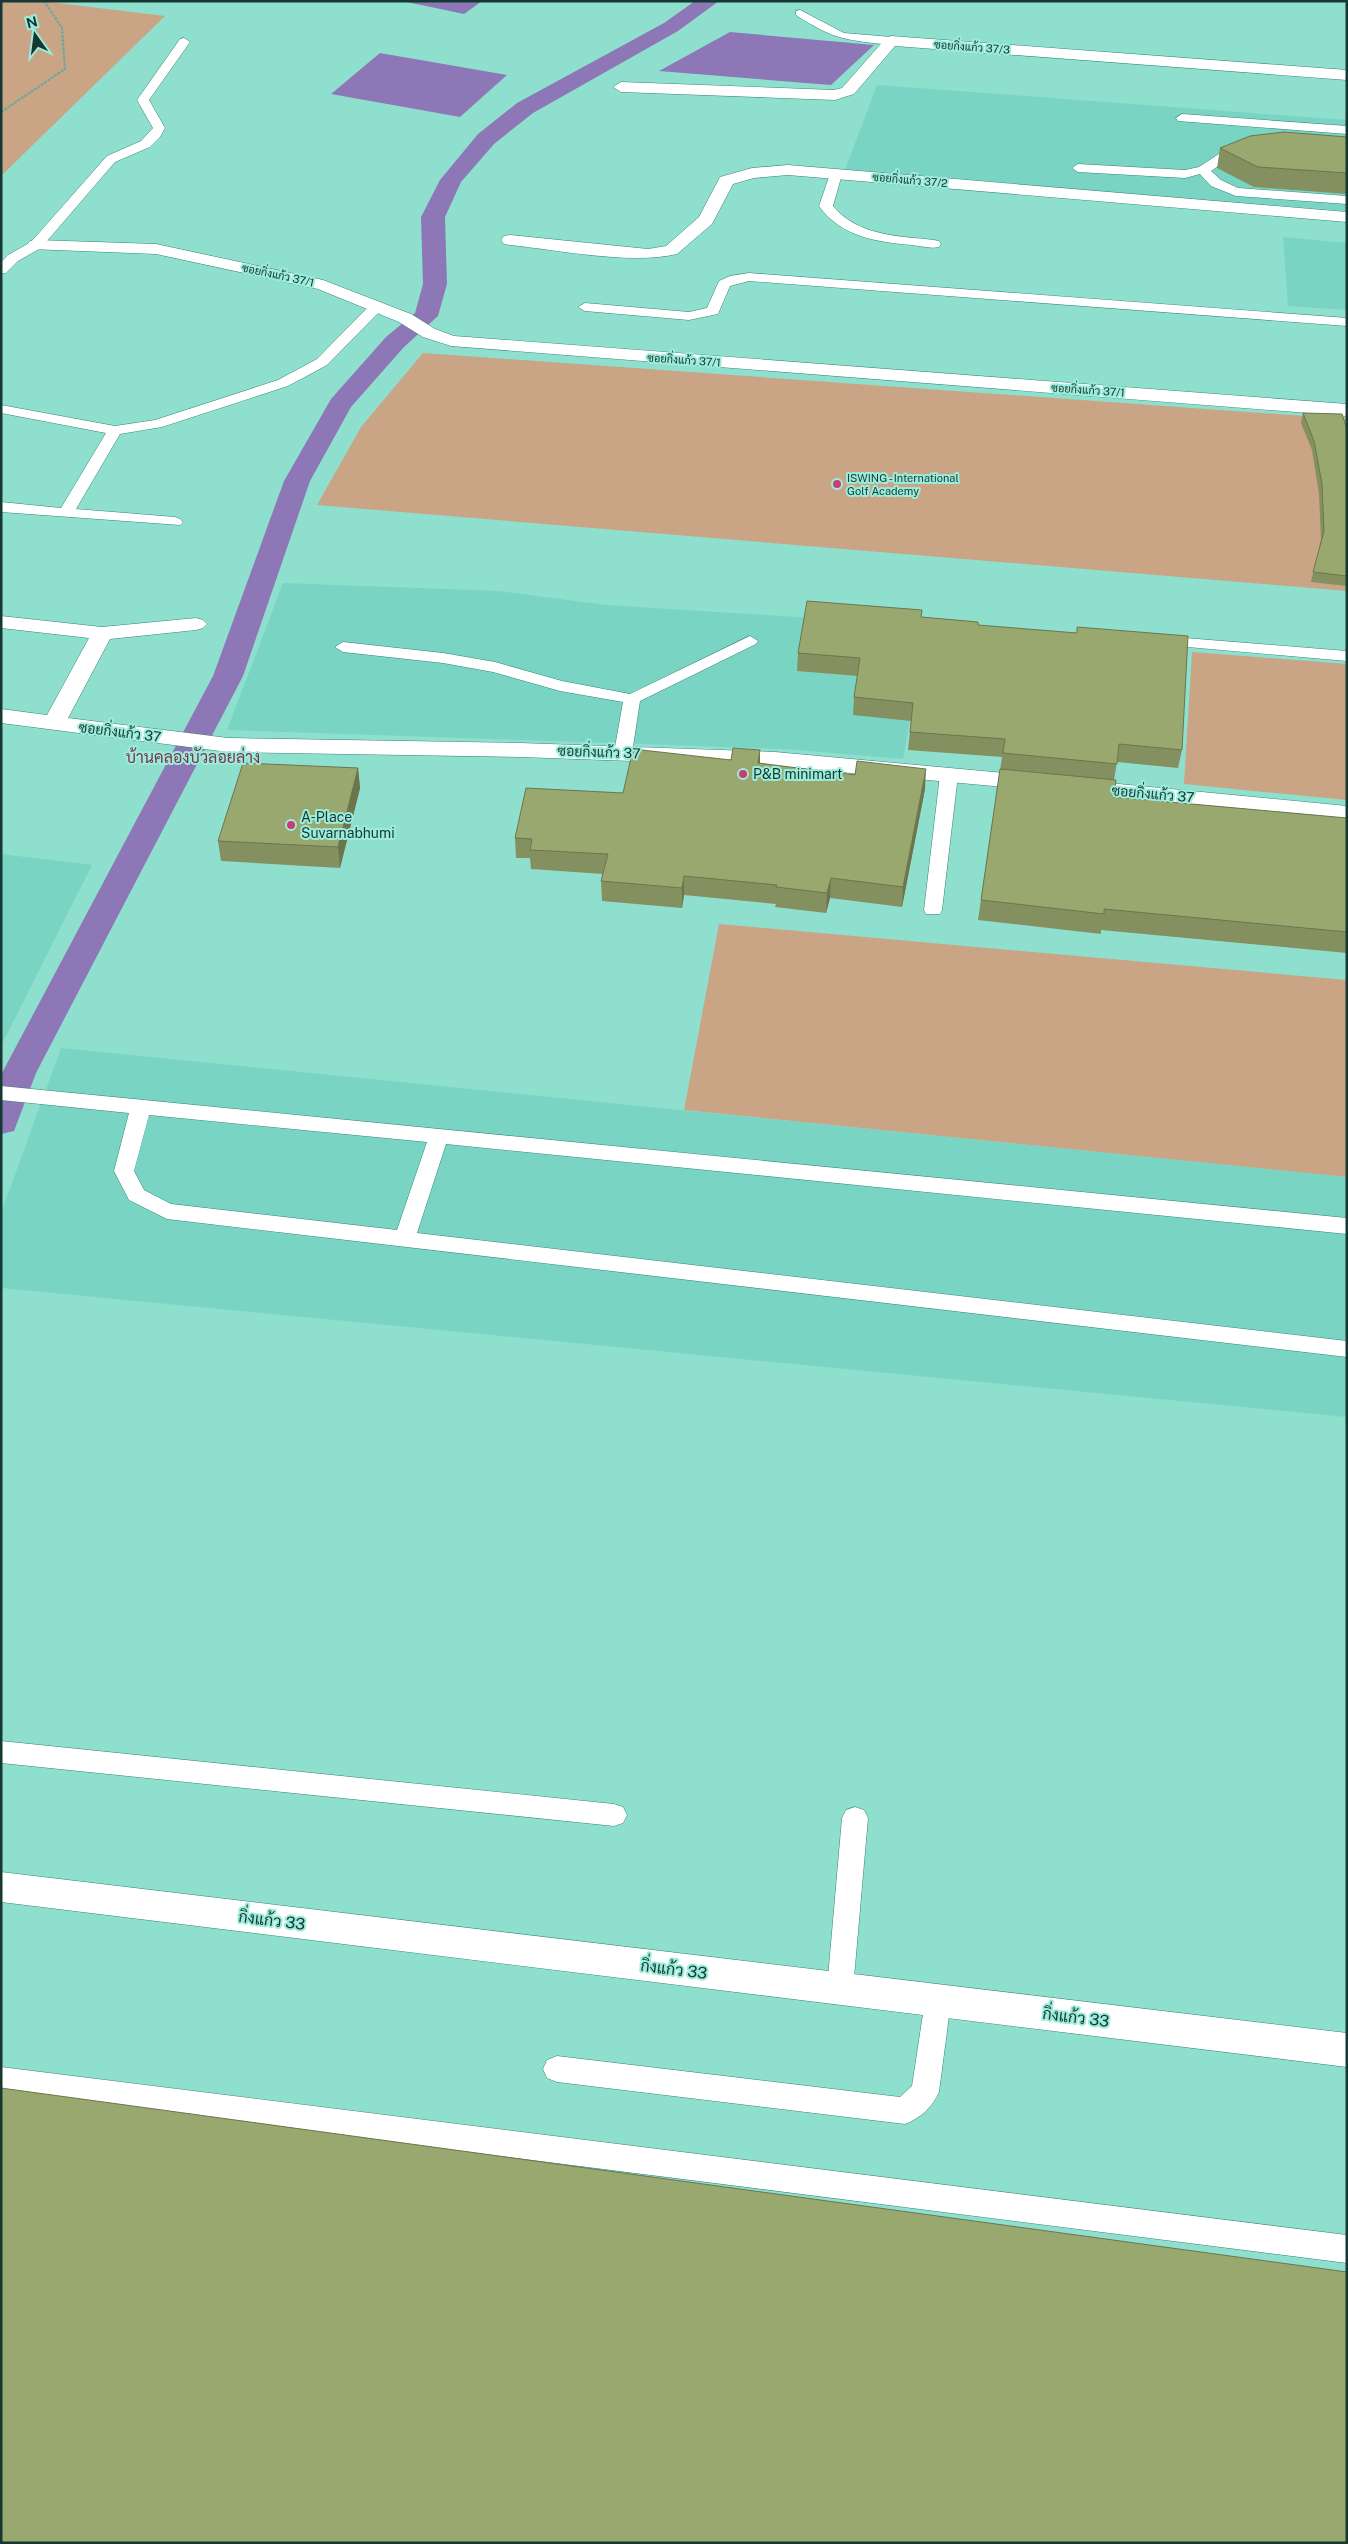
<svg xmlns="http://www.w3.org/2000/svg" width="1348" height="2544" font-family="'Public Sans',Sarabun,sans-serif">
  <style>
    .built { fill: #79d4c3 }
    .green { fill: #c9a485 }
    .water { fill: #8e77b6 }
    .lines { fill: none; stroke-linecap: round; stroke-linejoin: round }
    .canal { fill: #8e77b6; fill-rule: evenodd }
    .service-casing { stroke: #348577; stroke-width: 1 }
    .minor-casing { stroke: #348577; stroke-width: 1 }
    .path { stroke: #68a99c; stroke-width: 2; stroke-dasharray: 3 1; stroke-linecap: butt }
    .service { fill: #fff; fill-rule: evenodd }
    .minor { fill: #fff; fill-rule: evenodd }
    .wall { fill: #84905f }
    .shaded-wall { fill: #6b764d }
    .building { fill: #99a86e; stroke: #6b764d }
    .poi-dot { fill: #c83d74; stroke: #9cecdc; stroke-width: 2 }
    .labels { text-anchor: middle; stroke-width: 4; stroke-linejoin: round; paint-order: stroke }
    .far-street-label { font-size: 11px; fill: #163832; stroke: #9cecdc }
    .far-poi-label { font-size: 11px; fill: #163832; stroke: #9cecdc; text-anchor: start }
    .street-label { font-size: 14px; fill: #163832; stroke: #9cecdc }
    .poi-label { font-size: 14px; fill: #163832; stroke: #9cecdc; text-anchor: start }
    .quarter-label { font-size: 16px; fill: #7b364e; stroke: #9cecdc }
    .near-street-label { font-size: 16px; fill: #163832; stroke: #9cecdc }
  </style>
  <rect width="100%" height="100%" fill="#8fdfcf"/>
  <path class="built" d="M877,85L1347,120V211L845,170Z
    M1283,237L1347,243V310L1288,306Z
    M283,583L499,591L606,605L926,625L903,759L786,749L227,730Z
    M1,854L92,865L1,1046Z
    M61,1048L1347,1177V1417L1,1288V1213Z"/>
  <path class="green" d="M1,1H41L165,16L1,176Z
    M423,353L1347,419V591L317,505L361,427Z
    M1192,652L1347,664V800L1184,784Z
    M719,924L1347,980V1177L684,1110Z"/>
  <path class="water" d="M402,1H482L464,14Z
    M730,32L874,45L831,85L659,71Z
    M380,53L507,75L460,117L331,94Z"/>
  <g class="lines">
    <path class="canal" d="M695,1H719L678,31L533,113L494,144L461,182L445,217L447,284L438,316L404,347L351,407L310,481L243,676L36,1073L14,1131L1,1134L2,1073L213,676L284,481L331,399L386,337L415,313L423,284L421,217L440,180L478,134L517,103L664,23Z"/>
    <g class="service-casing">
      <path id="service" d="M800,10L844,33L891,37L897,41L891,45C847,40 834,40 796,15V11Z
        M184,38L190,42L149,100L165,128L160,137L150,147L115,162L41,248L18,261L6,273L1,274V262L8,255L31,242L107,156L141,141L153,128L137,100L180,39Z
        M1182,114L1347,126V134L1178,121L1176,118Z
        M1245,145L1251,149L1249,152L1230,158L1211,171L1221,180L1238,188L1347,196V204L1236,196L1211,186L1200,174L1185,178L1078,172L1072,168L1078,164L1185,170L1199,167L1222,152Z
        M836,170L842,174L833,206C858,236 898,236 934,240L939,241L941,244L939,247C930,249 921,246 912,245C877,242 841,237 819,206L830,174Z
        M749,273L1347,318V326L749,281L730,286L718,314L689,320L585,311L578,307L585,303L689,312L707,308L719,281L730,276Z
        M376,303L381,304L383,307L381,310L327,365L288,386L162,427L120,434L76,509L175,517L180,519L183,522L180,525L1,512V502L61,508L106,433L1,413V405L115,426L155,420L278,380L317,359L371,304Z
        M750,636L758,641L756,644L640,701L632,753L629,757H617L614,753L623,702L560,691L493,672L443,663L343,652L335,647L343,642L443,653L495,662L562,681L630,694Z
        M1160,636L1347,651V661L1154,644L1152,641Z
        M949,770L955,771L958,775L942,910L940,914H926L924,910L940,775L943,771Z
        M1,1086L1347,1218V1234L446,1144L417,1233L1347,1341V1357L167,1219L129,1200L114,1171L129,1113L1,1100ZM149,1115L427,1142L397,1230L171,1204L144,1190L134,1171Z
        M1,1741L614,1804L623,1807L627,1815L623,1823L614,1826L1,1763Z
        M855,1807L864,1810L868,1818L853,1989L849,1998L840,2002L831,1998L827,1989L842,1818L846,1810Z
        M938,1988L947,1992L951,2001L939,2092C933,2106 920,2119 905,2124L557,2082L547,2078L543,2069L547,2060L557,2056L900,2097L912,2086L925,2001L929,1992Z
        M1,2067L1347,2235V2263L1,2093Z"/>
    </g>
    <g class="minor-casing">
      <path id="minor" d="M891,36L1347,70V80L895,46L854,94L835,100L621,92L613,87L621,82L834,90L842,88L886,38Z
        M788,165L1347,212V222L788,175L754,178L733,184L712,224L677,254C632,265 558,250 510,245L504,244L501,240L504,236L510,235L648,249L666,246L699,217L720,177L752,168Z
        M36,240L156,244L323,280L411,314L435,329L454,336L1347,404V416L451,346L423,337L399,322L318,289L156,254L30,249L27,245L30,241Z
        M1,616L102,627L196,618L203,620L207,624L203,628L196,630L110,639L68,718L228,738L520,743L775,752L1037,776L1045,778L1048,783L1045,788L1037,790L775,766L520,757L228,752L1,723V709L47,715L89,638L1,628Z
        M1077,780L1347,806V820L1069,792L1066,787L1069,782Z
        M1,1872L1347,2033V2067L1,1902Z"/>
    </g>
    <path class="path" d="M1,112L65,69L62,28L44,1"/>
    <use href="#service" class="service"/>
    <use href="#minor" class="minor"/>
  </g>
  <path class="wall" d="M1347,137V194L1254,187L1217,168L1220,148Z
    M1303,413L1347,429V586L1311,582L1321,540L1319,494L1312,450L1301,423Z
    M922,617L978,625L1182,750L1178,768L1117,762L1114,780V797L1347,818V953L1101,930V934L978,920L1002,757L908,750L911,721L853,715L854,697L858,676L797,671L798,653Z
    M760,750V763L925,789L902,907L830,898L826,913L775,907L776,904L684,895L682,908L602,901L601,881L603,874L531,869L530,858H516L515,838L623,793Z
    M358,768L360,788L340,868L221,861L218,841Z"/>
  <path class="shaded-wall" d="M760,750V770L758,763Z
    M358,768L360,788L340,868L338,847Z
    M926,769L925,789L902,907L903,887Z
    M684,876V895L682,908V888Z
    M831,878L830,898L826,913L827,893Z"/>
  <path class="building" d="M1284,132L1347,137V173L1258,167L1220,148L1250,136Z
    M1303,413L1342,414L1347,429V576L1313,572L1324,531L1322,484L1314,441Z
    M807,601L922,610L921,617L978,622V625L1077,633V627L1188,636L1182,750L1119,744L1117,764L1003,753L1005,739L910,732L913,703L854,697L860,658L798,653Z
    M733,748L760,750L758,763L855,775L857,761L926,769L903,887L831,878L827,893L776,887L777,885L684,876L682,888L601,881L608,854L530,850L532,839L515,838L526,788L623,793L633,749L731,760Z
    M243,763L358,768L338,847L218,841Z
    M1000,769L1116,780L1114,797L1347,818V932L1104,909V914L981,900Z
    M1,2088L1347,2272V2543H1Z"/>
  <g class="poi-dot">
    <circle cx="837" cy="484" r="5"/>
    <circle cx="743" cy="774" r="5"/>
    <circle cx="291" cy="825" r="5"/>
  </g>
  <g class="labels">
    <g class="far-street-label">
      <text transform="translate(972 47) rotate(4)" y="4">ซอยกิ่งแก้ว 37/3</text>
      <text transform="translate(910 180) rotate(5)" y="4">ซอยกิ่งแก้ว 37/2</text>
      <text transform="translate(278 275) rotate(12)" y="4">ซอยกิ่งแก้ว 37/1</text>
      <text transform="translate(684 360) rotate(4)" y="4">ซอยกิ่งแก้ว 37/1</text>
      <text transform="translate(1088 390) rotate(4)" y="4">ซอยกิ่งแก้ว 37/1</text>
    </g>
    <g class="far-poi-label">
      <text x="847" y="482">ISWING - International<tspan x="847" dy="13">Golf Academy</tspan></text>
    </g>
    <g class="street-label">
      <text transform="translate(120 732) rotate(7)" y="5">ซอยกิ่งแก้ว 37</text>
      <text transform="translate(599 752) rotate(2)" y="5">ซอยกิ่งแก้ว 37</text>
      <text transform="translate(1153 794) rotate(5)" y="5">ซอยกิ่งแก้ว 37</text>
    </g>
    <g class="poi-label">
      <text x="753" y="779">P&amp;B minimart</text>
      <text x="301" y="822">A-Place<tspan x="301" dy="16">Suvarnabhumi</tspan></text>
    </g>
    <g class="quarter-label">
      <text x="193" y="763">บ้านคลองบัวลอยล่าง</text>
    </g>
    <g class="near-street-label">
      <text transform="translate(272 1920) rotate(7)" y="6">กิ่งแก้ว 33</text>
      <text transform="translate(674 1969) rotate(7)" y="6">กิ่งแก้ว 33</text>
      <text transform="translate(1076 2017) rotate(7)" y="6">กิ่งแก้ว 33</text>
    </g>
  </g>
  <rect width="1348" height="2544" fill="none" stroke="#163832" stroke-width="5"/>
  <g transform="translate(35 35) rotate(346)" stroke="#9cecdc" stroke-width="4" paint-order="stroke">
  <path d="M0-4L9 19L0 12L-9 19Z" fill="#163832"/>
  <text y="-8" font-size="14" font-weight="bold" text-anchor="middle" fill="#163832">N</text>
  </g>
</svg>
